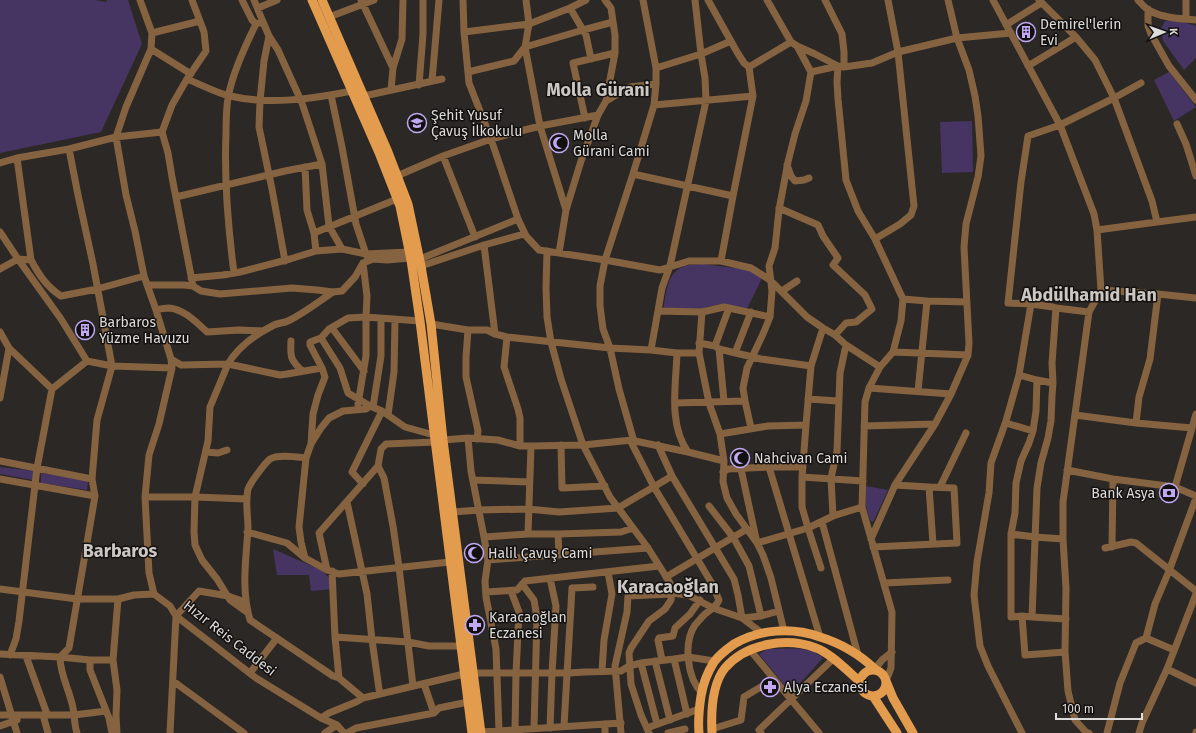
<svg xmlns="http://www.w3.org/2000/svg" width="1196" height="733" font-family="'Fira Sans',sans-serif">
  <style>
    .green { fill: #463563 }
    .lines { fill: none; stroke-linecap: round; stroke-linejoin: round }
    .minor { stroke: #866340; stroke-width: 7 }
    .major { stroke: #e39b4d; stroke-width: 9 }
    .labels { text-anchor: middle; stroke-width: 3; stroke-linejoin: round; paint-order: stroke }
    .poi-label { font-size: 14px; fill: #dedcda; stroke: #131110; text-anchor: start }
    .street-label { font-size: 14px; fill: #dedcda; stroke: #131110 }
    .district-label { font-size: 18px; font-weight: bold; fill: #ccc7c2; stroke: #131110 }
  </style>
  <rect width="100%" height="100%" fill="#2c2825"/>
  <path class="green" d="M0,0H95L106,2L107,0H128L142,44L101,132L0,153Z
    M1176,20L1196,26V58L1184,70L1163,41L1161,28L1165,21Z
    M1169,72L1196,107L1174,121L1154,80Z
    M972,121L973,172L942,173L940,122Z
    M702,264L751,270L762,278L747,309L721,304L706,307L700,311H663C666,296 666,273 683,267C688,264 696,265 702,264Z
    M0,467L34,471L33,480L0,474Z
    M41,473L88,480L87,490L41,483Z
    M866,486L888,490L873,522L870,520L866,507Z
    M273,549L323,571L329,578L333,589L311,591L309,575H277Z
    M768,649C784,649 811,645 823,658L791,693L759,654Z"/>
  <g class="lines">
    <path class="minor" d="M140,0L152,33L151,49L126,107L116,137L126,195L135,231L144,276L156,310L171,359L172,368L159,424L149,455L145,497L149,573L154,594L170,606L176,616L256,678L321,718L337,725L344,733
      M192,0L204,32L206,51L187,79L172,105L162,132L168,153L172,177L193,286L201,291L220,294L292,288L317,290L333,292L342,291L355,277L363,263L373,259L387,260L410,258
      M242,0L252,20L256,24
      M361,0L393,68
      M463,0L464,32L469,83L491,139L518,219L526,236L539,250L605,260L660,270L689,261H721L751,268L770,280L807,317L823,328L835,335L846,345L880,367
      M605,0L611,8L615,35V53L606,101
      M708,0L737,52L744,63L749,67L753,96L733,196L721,261
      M767,0L791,42L797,46L815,54L838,66L837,82L838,99L846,180L858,211L875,239L903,299L901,321L893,352L880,367L869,388L865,402L862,507L892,612L891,668L886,681
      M825,0L842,34L844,52V67L872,63L898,52L957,38L1011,33
      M993,0L1060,125L1094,214L1097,230L1101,290L1089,312L1063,502V539L1066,588L1065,652L1068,691L1075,720L1086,732L1089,733
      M1039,0L1076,37L1095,60L1114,98L1141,83
      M1138,0C1141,3 1143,6 1147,9C1160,18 1181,19 1196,20
      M1186,0V19
      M258,8L277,0
      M570,8L586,35L591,59
      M1148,9V26L1151,34L1169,66L1196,100
      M329,17L374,0
      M263,22L269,36L278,50L302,103L322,164L329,226L342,249
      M1006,25L1041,3
      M464,32L529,24L570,8L586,0
      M152,33L200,21
      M269,36L264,61L260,101L259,127L272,189L285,261
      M797,46L811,72
      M151,49L191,74
      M1028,66L1076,37
      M749,67L791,42
      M656,68L701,54L731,41
      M468,72L514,61L525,47L529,24L526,0
      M187,79C200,84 216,93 230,96C269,105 312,99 352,91
      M432,81L439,0
      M656,84L654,105L633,174L605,260L600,286V306L603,329L610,348L619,389L633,438L635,441L688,452L724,461
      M419,85L423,34V0
      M391,90L393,68L402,39L403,0
      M331,95L342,147L356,224L367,257
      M364,96L442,79
      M654,105L753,96
      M585,118L573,63L615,53
      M1177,124L1186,144L1196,176
      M69,149L78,195L93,264L112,366L97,420L92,479L95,496L69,648L60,657C60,675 70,691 73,708C75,717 74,725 77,733
      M443,156L475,237
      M17,158L31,260
      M0,163L17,158L69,149L116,137L162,132
      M787,165L791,176L795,181L804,180L809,178
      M305,167L307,210L314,233L316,251
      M633,174L733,196
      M397,176L443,156L491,139L540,126L598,115
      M176,197L285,171L322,164
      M779,208L818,225L823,236L838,258L833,265L865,295L872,309L856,322L846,323L835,335
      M566,210L540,126L525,47L583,30L613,22
      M1157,222L1196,217
      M0,232L18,259L61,319L87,361L112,366L172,368
      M314,233L397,199
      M875,239L900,224L911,215L914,206L898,52L888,0
      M484,245L495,334
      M547,251L546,288L547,317L551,342L561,379L583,445L610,497L648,548L670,583L672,590L671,600L665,609L649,621L631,648L629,653L631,684L641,715L649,733
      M559,253L566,210L581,161L598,115L606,101L630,87L656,84V68L643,0
      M420,259L518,219
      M421,266L484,245L524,234
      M0,269L18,259L31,260C39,275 47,287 61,296L97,289L144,276
      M234,273C228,227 224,181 226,134C226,122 226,110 228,98C232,74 245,46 256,24L263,22L254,0
      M191,278L223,275L240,272L290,259L316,251L342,249L366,254L409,252
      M148,285H184L193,286
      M1101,290L1158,294L1196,298
      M782,291L797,281
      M903,299L927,301L918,391
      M927,301L967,302
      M1056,308L1052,363L1053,383L1052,396L1051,421L1048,438L1041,463L1037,488L1032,617L1066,619
      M156,310C160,309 165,308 169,308C184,309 197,323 207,332L239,330L263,331
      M658,311L702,312
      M1089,312L1056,308L1053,307L1031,304L1008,303L1021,182L1028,136L1060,125L1114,98L1152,201L1157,222L1097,230
      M770,317L724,307L702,312L699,353L709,403L720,434L724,461L723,482L727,498L736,514L757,543L763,555L771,578L784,631
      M431,324L468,330H487L495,334L507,337L610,348L651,350L677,353H699
      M332,328L364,371
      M823,328L811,366L806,425L802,477V507L808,528L833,516L862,507
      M468,330L466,357V377L478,431L477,439
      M0,332L9,348L52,389L37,468L19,621L16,639L10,655
      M507,337L504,367L518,409L520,418V446
      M321,338L340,368L348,393L370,406L382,411L405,427L434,435
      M291,341C290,358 291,360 302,371
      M699,343L715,346L719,349L761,359L811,366
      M715,346L729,308
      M719,349L724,401
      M651,350L662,288L670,266L706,101L705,78L701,54L695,0
      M893,352L968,355
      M677,353C676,385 668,424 688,452
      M735,353L751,312
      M171,359L181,365L228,364L280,375L287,374L322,368
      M1019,375L1037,380
      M869,388L951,394
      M52,389L87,361
      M0,398L9,348
      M808,399L838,401
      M675,403L745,401
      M358,404L366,356V317L367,296L363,263
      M373,407L381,356V319
      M388,415L394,372L395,320
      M1075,415L1136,423L1192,428
      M1006,423L1033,431
      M1136,423L1139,397L1150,359L1158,294
      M864,426L935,424
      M751,428L745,401L743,388L747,368L763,334L770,317L772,291L769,266L775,248L779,210L788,162L795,134L806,101L811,72L838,66L844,67
      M720,434L768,426L806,425
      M468,438L471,471L484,537L488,560L485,581L486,597L496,649L499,731
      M443,440L468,438L498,440L520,446H531L583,445L632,440
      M630,440L654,487L711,582L719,600C716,608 709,610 704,615C701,618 698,622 695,625C683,643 687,678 702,693
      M311,444L313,414L318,395L325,377L322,368L310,345V342L321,338L329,329L348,318L366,317L420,321
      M561,445L562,488L605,486
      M658,445L672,476L734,579L738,595L742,618L761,616L779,611
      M206,452L218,453L227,450
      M306,458C297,457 278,454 270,459C265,463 250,483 248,489C245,502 248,515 248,529C246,560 241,589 250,620L333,676L339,678L363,698
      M0,461L92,479
      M769,467L820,637
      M741,469L757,543L808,528L821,568
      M1067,470L1113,479L1175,487L1196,496
      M723,472L728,469L769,467H803
      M802,477L863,481
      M0,479L95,496
      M473,480L529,482
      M363,484L352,472L382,411
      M895,485L929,487L933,544
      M940,487L966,433
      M1175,487L1196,414
      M145,497H195L247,499
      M347,502L367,594L372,640L379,689L380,694
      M709,506L733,537L749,566L761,616
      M453,512L479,510L528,509L559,512L618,508L672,476
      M833,516L831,478L837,451L840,373L846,345
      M822,522L858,655
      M247,532L287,543L305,558L327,570L339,574L450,562
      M528,534L531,446
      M558,534L559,555
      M1011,534L1035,537L1063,539
      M484,537L528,534H558L621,532L633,528
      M871,539L895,485L935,424L951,394L968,355L969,343L964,247L966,224L978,177L981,156L978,116L975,96L969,70L957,38L948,0
      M873,547L957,543L954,488L929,487
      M1112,547L1113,479
      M1105,548L1131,542L1136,543L1196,591
      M305,558L301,542L299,527L306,458L311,444L321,428L329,418L343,411L366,409L370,406
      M488,560L648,548
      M327,570L319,533L378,466
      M332,571L335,637L339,678
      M666,577L747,529
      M550,578L556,606L552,673L550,728
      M884,583L948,580
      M522,584L534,600L537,618L534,728
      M0,589L77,599H118
      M511,591L519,612L516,673L515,730
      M486,592L517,590L525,581L659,566
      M672,593L688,595L713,608L742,618L762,633
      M248,613L230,600L217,579L202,560L195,545L194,532L195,497L208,441L210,407L228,364C238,347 256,334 274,325C278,323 284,323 288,321C304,313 318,302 333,292
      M1022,616L1025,655L1065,652
      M1032,617L1022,616L1011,617V534L1015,513L1016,483L1021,461L1029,443L1033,431L1036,411L1037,380L1053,383
      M335,637L408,642L429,646H461
      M1146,638L1174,650
      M750,650L819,733
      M0,654L60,657L90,660H113
      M26,656L47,714
      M674,659L687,714
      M90,660V670L109,718L112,733
      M662,660L658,640L659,638L673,636L675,628L690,614L700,600
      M655,661L670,720
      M641,663L657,724
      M875,669L882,660L892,652
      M1167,669L1196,683
      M602,671L604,640L612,594L608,572
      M250,673L277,638
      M473,673H568L585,672L621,671L629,666L641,663L674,659L688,657L714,661
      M0,677L17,733
      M173,681L244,733
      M424,684L434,713
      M413,686L399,567L393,526L384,478L378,466L381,449L386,444L435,442
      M0,715H74L106,711
      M43,715L48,733
      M321,718L329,713L356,702L363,698L464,674
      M605,724V733
      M0,726L17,720
      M564,726L572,588L593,587
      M647,728L699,709
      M712,729L741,720L744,697L774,679
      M481,732L621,723
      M117,733L116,716L117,690L113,660L118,599L134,595L154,594
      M170,733L176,616L199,591L228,596L245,602
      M325,733L337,725
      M347,733L356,728L434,713L439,708L468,702
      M621,733L615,666L627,612L628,596L672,594
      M668,733L685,729
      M761,733L759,730L833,659
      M1022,733L988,666L980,646L974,595L977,562L989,493L991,463L1006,421L1019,375L1031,304
      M1107,733L1120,683L1136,643L1146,638L1155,604L1169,571L1196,498
      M1139,733L1142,723L1167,669L1196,594
      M1196,733V732"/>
    <path class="major" d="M312,0L380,155L400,206L411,260L420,321L472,733
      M322,0L388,152L408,204L421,266L431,324L443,440L481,733
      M860 683a13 13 0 1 1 26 0a13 13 0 1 1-26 0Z
      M886,681L893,698L913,733
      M873,696L897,733
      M699,733C698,721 699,709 701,696C703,684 707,673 714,662C719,655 727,649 734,644C760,629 792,627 820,637C840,643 860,655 875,669
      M712,733C711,713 712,684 725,668C746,643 787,637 816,648C829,652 849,672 860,682"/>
  </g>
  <defs>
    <g id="building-ring" transform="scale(1)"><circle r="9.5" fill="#131110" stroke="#c1a8f3" stroke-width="1.5"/><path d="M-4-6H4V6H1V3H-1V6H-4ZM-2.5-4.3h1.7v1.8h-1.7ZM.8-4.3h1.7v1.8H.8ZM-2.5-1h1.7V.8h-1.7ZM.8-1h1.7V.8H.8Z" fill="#c1a8f3"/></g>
    <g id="school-ring" transform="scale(1)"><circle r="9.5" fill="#131110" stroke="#c1a8f3" stroke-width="1.5"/><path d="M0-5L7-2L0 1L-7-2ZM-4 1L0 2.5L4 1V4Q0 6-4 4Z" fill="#c1a8f3"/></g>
    <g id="mosque-ring" transform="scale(1)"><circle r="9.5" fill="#131110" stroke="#c1a8f3" stroke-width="1.5"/><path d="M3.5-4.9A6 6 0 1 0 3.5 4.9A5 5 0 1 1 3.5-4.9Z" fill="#c1a8f3"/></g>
    <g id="bank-ring" transform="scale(1)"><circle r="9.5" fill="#131110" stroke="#c1a8f3" stroke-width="1.5"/><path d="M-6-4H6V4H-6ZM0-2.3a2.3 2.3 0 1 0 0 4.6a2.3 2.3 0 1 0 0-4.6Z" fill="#c1a8f3"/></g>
    <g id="pharmacy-ring" transform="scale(1)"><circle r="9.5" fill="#131110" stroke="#c1a8f3" stroke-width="1.5"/><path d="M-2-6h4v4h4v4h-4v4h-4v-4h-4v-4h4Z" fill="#c1a8f3"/></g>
  </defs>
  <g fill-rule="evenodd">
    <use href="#building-ring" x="1026" y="32"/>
    <use href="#school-ring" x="417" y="123"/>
    <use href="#mosque-ring" x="559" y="143"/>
    <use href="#building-ring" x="85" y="330"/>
    <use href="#mosque-ring" x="740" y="458"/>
    <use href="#bank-ring" x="1169" y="493"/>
    <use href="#mosque-ring" x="474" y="553"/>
    <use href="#pharmacy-ring" x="475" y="625"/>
    <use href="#pharmacy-ring" x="770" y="687"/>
  </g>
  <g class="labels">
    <g class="poi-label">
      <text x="1040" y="29">Demirel'lerin<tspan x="1040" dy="16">Evi</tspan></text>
      <text x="431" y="120">Şehit Yusuf<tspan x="431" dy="16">Çavuş İlkokulu</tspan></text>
      <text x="573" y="140">Molla<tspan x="573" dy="16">Gürani Cami</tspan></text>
      <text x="99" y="327">Barbaros<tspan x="99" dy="16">Yüzme Havuzu</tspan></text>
      <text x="754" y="463">Nahcivan Cami</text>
      <text x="1155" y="498" text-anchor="end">Bank Asya</text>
      <text x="488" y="558">Halil Çavuş Cami</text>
      <text x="489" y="622">Karacaoğlan<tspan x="489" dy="16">Eczanesi</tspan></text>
      <text x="784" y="692">Alya Eczanesi</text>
    </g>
    <g class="street-label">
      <text transform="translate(230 638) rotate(38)" y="5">Hızır Reis Caddesi</text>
    </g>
    <g class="district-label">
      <text x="598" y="96">Molla Gürani</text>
      <text x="1089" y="301">Abdülhamid Han</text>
      <text x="120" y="557">Barbaros</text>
      <text x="668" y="593">Karacaoğlan</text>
    </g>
  </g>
  <g transform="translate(1164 32) rotate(88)" stroke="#131110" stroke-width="3" paint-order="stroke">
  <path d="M0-3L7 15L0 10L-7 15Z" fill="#dedcda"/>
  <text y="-6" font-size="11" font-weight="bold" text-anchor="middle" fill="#dedcda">K</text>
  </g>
  <path d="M1056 713v6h86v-6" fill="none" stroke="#dedcda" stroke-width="2"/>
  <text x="1062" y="713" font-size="12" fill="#dedcda" stroke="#131110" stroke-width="3" paint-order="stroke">100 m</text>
</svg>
